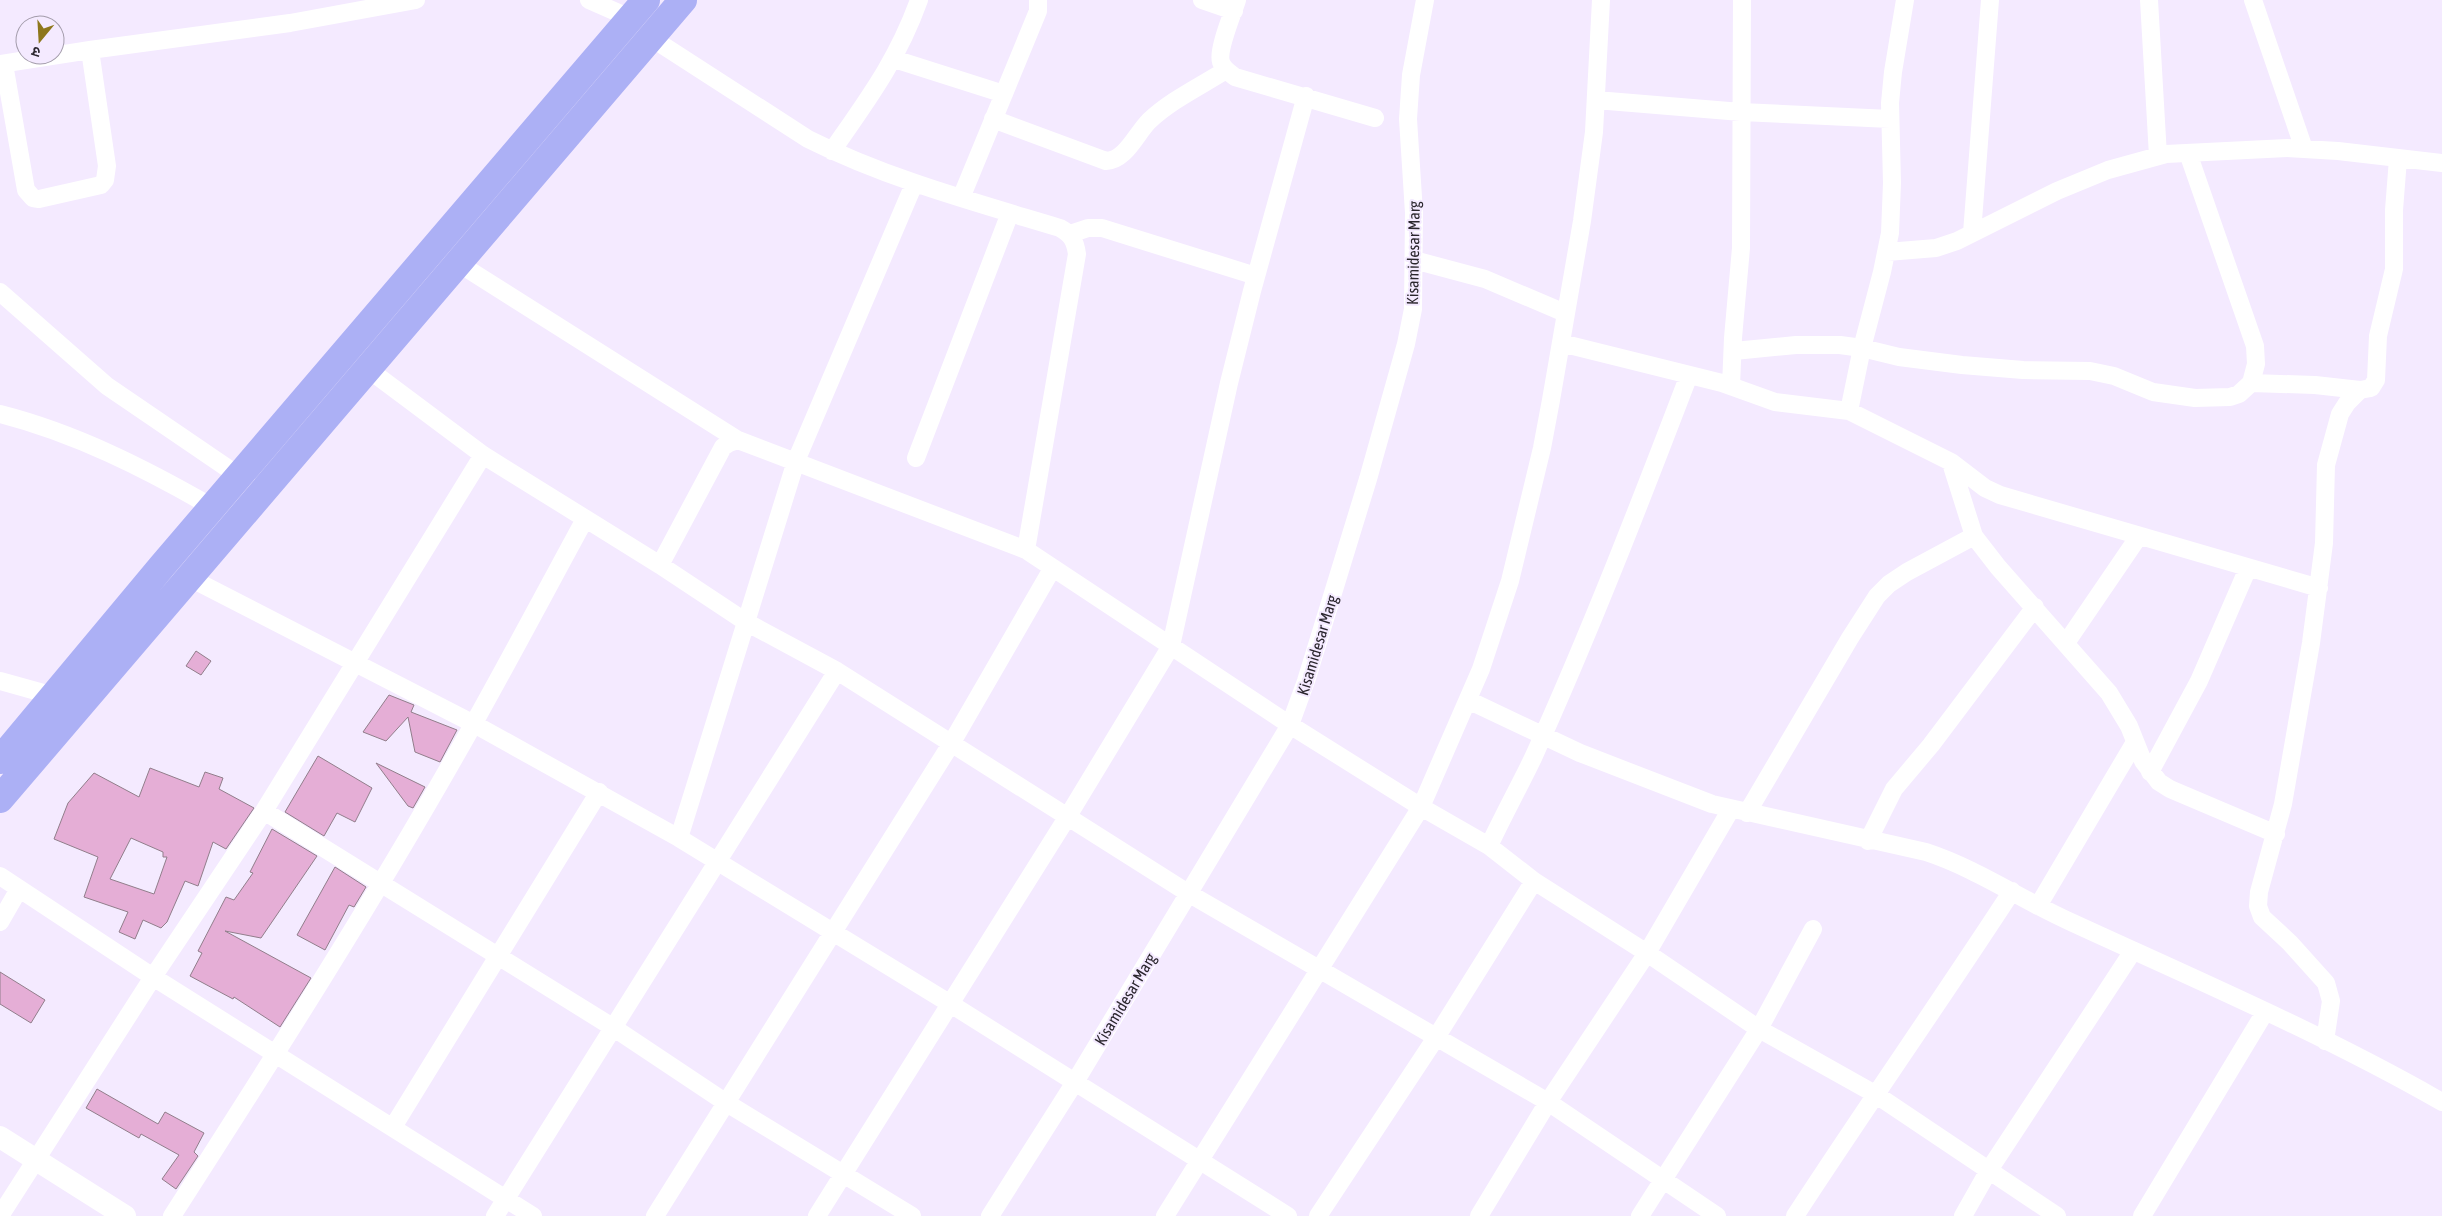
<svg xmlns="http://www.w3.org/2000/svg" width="2442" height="1216" font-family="'Asap Condensed','Noto Sans Devanagari',sans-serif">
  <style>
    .building { fill: #e5aed6; stroke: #917e8b; fill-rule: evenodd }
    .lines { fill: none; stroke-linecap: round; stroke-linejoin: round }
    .minor { stroke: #fff; stroke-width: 18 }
    .tertiary { stroke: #fff; stroke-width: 22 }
    .primary { stroke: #acb0f5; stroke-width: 28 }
    .labels { text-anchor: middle; stroke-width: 4; stroke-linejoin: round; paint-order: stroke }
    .street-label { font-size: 16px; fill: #2a262d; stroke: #f4eaff }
  </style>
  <rect width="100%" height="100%" fill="#f4eaff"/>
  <path class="building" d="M196,651L211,661L201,675L186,666Z
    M389,695L414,705L411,712L457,730L440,762L415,752L408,717L386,741L363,732Z
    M318,756L372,788L355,822L337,813L324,836L285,812Z
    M376,763L425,787L413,808L408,806Z
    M150,768L199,787L205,772L223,778L219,789L254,808L226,849L213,842L198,886L185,881L167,922L161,928L143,920L135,939L119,932L128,912L84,897L98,857L54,839L68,803L94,773L139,797ZM131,838L163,852V857H167L154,894L110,879Z
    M272,829L317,856L261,938L225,931L311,978L280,1027L234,997L233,999L190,976L202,953L198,951L226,897L234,900L253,873L250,872Z
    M335,867L366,887L354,907L349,905L325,950L297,935Z
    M0,972L45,1000L31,1023L0,1004Z
    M97,1089L158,1124L165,1112L204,1133L194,1152L198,1156L176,1189L162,1179L179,1155L141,1134L139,1138L86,1108Z"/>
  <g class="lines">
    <path class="minor" d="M589,0L630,18
      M1202,0L1234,11
      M1237,0C1233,13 1217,50 1221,62C1223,69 1230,73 1235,77L1375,118
      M2149,0L2158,156
      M2253,0L2304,149
      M650,37L808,139C888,179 974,202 1060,228C1071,234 1075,240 1077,254L1026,550
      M894,59L1004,94
      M0,64L90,50L290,23L416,0
      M4,64L26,190L33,198L39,199L101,185L105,180L107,166L90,50
      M1596,100L1741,112L1890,119
      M993,119L1106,161C1126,160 1136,134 1149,121C1171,100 1201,86 1226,70
      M832,151C868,99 897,61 919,0
      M961,198L1038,11V0
      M1972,233L1990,0
      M1070,234L1088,228H1102L1256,276
      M1887,252L1936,248L1957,241L2057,191L2108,170L2166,154L2287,148L2338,151L2442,163
      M1414,260L1485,279L1565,313
      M458,263L738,440
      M0,292L107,386L239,476
      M1561,343L1722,383L1775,402L1849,411L1951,462L1985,488L2000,495L2319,588
      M1734,351L1796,345H1840L1862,348L1899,357L1962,365L2023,370L2090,371L2114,376L2153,392L2195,398L2230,397L2239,394L2251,383L2256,364L2255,346L2188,153
      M368,369L483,455L660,565L746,622L837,671L1188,893L1548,1102L1717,1216
      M2251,383L2315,385L2360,390
      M1731,386L1733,338L1741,248L1742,0
      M1849,411L1862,348L1882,272L1890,233L1892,183L1890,103L1893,72L1905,0
      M0,414C75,433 146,469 212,507
      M916,458L1010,213
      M1951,463L1974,536L1998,567L2109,693L2129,726L2143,761L2159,782L2170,789L2276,834
      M660,565L723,447L729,443L738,440L1026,550L1290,725L1421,807L1489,846L1534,881L1647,953L1759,1029L1875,1094L2057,1216
      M190,578L474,724L679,838L949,1003L1288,1216
      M2066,643L2139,536
      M0,681L54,696
      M1468,700L1580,753L1712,804L1926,852C1978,869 2023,901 2073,923C2197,980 2323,1034 2442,1102
      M2150,772L2199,681L2248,568
      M264,811L614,1028L725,1102L912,1216
      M1747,813L1850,638L1877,596L1889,584L1907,572L1974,536
      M679,838L796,461L914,184
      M1868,841L1894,789L1931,745L2035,607
      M1489,846C1503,816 1519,787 1533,758C1590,632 1640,503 1689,375
      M0,876L153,977L533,1216
      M2038,906L2135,742
      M0,922L19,889
      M2325,1041L2331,1001L2326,983L2290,943L2262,917L2258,906L2259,892L2283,804L2311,643L2324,543L2326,465L2340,414L2347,403L2360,390L2371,388L2376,380L2378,336L2394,269V210L2398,159
      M393,1127L599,792
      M0,1216L153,977L264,811L483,455
      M172,1216C276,1054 380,891 474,723C512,655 548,587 585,519
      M495,1216L837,671
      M655,1216L951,744L1052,569
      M817,1216L1068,816L1171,646L1229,383L1252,291L1306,96
      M990,1216L1075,1082L1290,725L1306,681L1368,479L1406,344L1413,309L1414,213L1408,119L1411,75L1425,0
      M1165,1216L1421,807L1481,669L1510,581L1542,448L1551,400L1582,221L1594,132L1601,0
      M1318,1216L1437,1036L1534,881
      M1479,1216L1548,1102L1647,953L1731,809
      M1640,1216L1759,1029L1813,929
      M1795,1216C1866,1107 1941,1000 2012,891
      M1963,1216L1989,1170L2133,951
      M2142,1216L2265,1012"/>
    <path class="tertiary" d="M0,1137L125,1216"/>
    <path class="primary" d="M0,760L162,566L646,0
      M0,799L683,0"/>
  </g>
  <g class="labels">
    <g class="street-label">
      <text transform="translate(1413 253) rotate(-89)" y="6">Kisamidesar Marg</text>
      <text transform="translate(1317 645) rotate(-73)" y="6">Kisamidesar Marg</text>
      <text transform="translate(1125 999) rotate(-59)" y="6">Kisamidesar Marg</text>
    </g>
  </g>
  <g transform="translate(40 40) rotate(198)"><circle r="24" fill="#f4eaff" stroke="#a39cab"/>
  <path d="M0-4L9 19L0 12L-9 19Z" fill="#8e771c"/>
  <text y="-8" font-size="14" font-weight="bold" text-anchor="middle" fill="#2a262d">उ</text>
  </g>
</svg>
